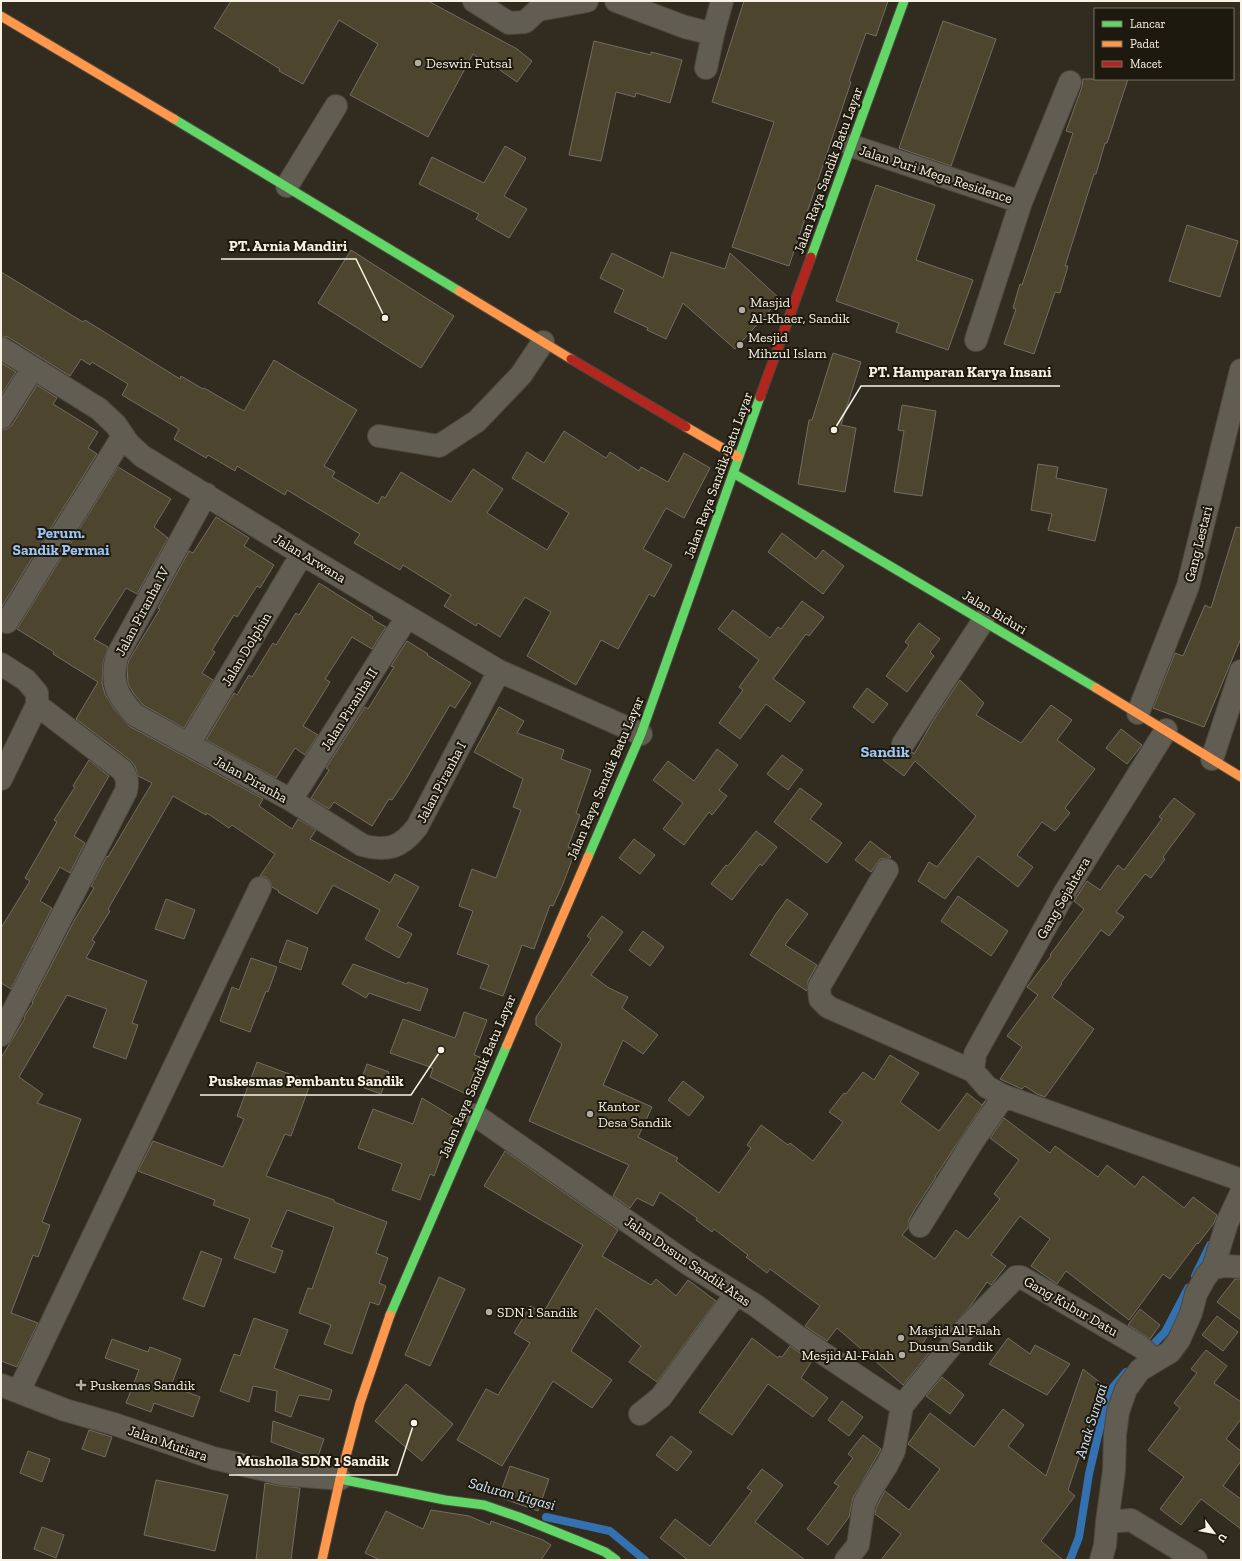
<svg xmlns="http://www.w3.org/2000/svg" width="1242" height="1561" font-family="'Zilla Slab',serif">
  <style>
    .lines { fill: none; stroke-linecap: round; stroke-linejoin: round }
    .stream { stroke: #3471b0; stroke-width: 8 }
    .building { fill: #4d452e; stroke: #726d63 }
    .street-casing { stroke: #4d483d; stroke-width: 24 }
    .fast-casing { stroke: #4d483d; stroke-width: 11 }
    .slow-casing { stroke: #4d483d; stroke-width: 11 }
    .jam-casing { stroke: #4d483d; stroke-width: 11 }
    .street { stroke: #615d53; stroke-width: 22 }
    .fast { stroke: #63d668; stroke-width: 9 }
    .slow { stroke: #ff974d; stroke-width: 9 }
    .jam { stroke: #b3261e; stroke-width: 9 }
    .poi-dot { fill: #b2ad9f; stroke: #1d190e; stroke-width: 1.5 }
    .labels { text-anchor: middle; stroke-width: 4; stroke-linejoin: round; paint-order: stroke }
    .poi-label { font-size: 14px; fill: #f7f2e3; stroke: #1d190e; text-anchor: start }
    .street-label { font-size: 14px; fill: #f7f2e3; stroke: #1d190e }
    .neighbourhood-label { font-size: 15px; font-weight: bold; fill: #9ec7f6; stroke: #1d190e }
    .water-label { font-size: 15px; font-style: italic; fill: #d3e4f7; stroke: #1d190e }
    .quarter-label { font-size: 16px; font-weight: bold; fill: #9ec7f6; stroke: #1d190e }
    .leader { fill: none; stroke: #f7f2e3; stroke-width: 1.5 }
    .callout-dot { fill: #f7f2e3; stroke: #1d190e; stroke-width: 1.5 }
    .callout-label { font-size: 15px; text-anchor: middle; font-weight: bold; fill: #f7f2e3; stroke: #1d190e; stroke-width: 4; stroke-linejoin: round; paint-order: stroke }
  </style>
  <rect width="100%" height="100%" fill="#322c20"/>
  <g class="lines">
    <path class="stream" d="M1195,1276L1210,1245
      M1147,1351L1165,1332L1188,1288
      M546,1517L610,1531L645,1560
      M1070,1560L1079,1537L1089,1474L1099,1431L1113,1387L1126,1372"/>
  </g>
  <path class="building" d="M231,1H428L517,49L532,61L517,82L497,68L495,70L473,54L428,137L350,95L378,44L339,20L303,84L279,71L280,69L214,28Z
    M744,1H888L876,36L866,33L849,81L851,82L789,266L732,247L774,122L712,102Z
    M943,21L996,39L951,166L899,148Z
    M594,41L651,55V52L682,60L670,103L636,93L635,97L616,92L601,161L569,155Z
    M1083,79H1128L1107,143H1105L1096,174H1094L1065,266H1068L1060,293L1055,292L1034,354L1004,344L1016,309L1013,308L1020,284L1022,285L1073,133L1066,131L1082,87Z
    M505,146L526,158L504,196L527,209L509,238L476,219L479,214L419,184L432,157L484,183Z
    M876,185L935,205L916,260L973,280L948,350L896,332L899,323L836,301Z
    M1187,225L1238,241L1220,297L1169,281Z
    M351,250L454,316L421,368L318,303Z
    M671,252L725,269L730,253L780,299L735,349L683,303L666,339L647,330L648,328L614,312L624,290L600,278L612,253L663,278Z
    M1,272L83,322L85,320L180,379L181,376L203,389L204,388L244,411L274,360L357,410L324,466L335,472L332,477L378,504L382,496L385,498L401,472L451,502L473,469L503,489L487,513L547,550L569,513L512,478L527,452L544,463L564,431L606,458L610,452L639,471L641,467L668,482L684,453L710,468L684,518L666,508L643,549L672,565L654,597L649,594L618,649L601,640L576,685L527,656L551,612L525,597L500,637L478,623L476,626L444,606L451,595L403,565L400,570L354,543L360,534L287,490L285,495L237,466L235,471L208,455L206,458L174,439L179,429L122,395L128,384L92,362L90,365L81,359L70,376L8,337L1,336Z
    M833,353L861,362L841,425L856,428L845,492L798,484L809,420H812Z
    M1,363L16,372L1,395Z
    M37,385L57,398L53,404L98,432L88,448L97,454L1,608V430L7,429L12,425Z
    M902,405L936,411L922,496L894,492L904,431L898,430Z
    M1038,464L1058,467L1056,478L1107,489L1095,541L1048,530L1052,514L1031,510Z
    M118,467L171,499L154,527L168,538L137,594L126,588L94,639L108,647L103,663L102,683L105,694L114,709L129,726L263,799L259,806L292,829L298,819L316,830L310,839L390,883L395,874L419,887L397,926L412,934L399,958L365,939L380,910L333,885L317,914L278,892L279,891L272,887L270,881L266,877L260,876L275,854L232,825L229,828L207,813L206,815L173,796L108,909L110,911L92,940L95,942L86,958L147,981L132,1023L138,1025L126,1059L93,1047L107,1009L67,995L19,1077L43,1094L37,1103L81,1119L42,1222L50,1225L38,1257L33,1255L11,1313L38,1323L17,1367L1,1361V1058L25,1018L24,1017L33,1003L32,1002L74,921L94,888L91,886L107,856L108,857L152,783L138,776L135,766L130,760L76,719L98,682L53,654L54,652L17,629Z
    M216,517L249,538L244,546L274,565L260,588L257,586L237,617L234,615L212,650L215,652L202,673L213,680L184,728L143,705L134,694L128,684L127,667L129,660L160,609L158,608L189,551L193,553Z
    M1236,527L1241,528V638L1204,727L1153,708L1175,653L1183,656L1205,605L1211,608Z
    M782,533L816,559L823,550L844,566L823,594L768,552Z
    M319,583L373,617L372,619L386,627L372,649L352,637L325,679L330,682L303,726L318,735L305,755L295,748L276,778L206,740L234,693L237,695L249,675L252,677L273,643L276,645L296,613L299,615Z
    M802,601L824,617L809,636L806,634L773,679L805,702L790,722L766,704L740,739L719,723L743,690L739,687L759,660L718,629L733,610L770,638L778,627L781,629Z
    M919,623L940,639L930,652L934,656L907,692L886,676L909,645L905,642Z
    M407,641L428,654L427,655L471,683L455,708L450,705L406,779L392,800L389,799L372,826L334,802L329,809L311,798L329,770L326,768L365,707L368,709L394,667L391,666Z
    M960,680L984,703L976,715L1021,743L1051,705L1072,720L1057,740L1095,769L1065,808L1070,813L1055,831L1042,822L1017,855L1033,867L1018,887L978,856L945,899L918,881L929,862L937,867L976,816L915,761L904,776L883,760L892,749L896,754L902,756L908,755L912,752L914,754L933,721Z
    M867,688L888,704L873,723L853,707Z
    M499,707L524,721L517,733L564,750L561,759L591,770L576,813L580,815L568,847L576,849L563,884L553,906L550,905L534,949L522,945L503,996L480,988L489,965L457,954L473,911L459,906L472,869L496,878L521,810L513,807L523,779L474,752Z
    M1121,729L1142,745L1127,764L1106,748Z
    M717,749L738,765L719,790L727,796L712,815L709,812L684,845L663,829L683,803L653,780L668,761L694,781Z
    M782,755L803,770L788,790L767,774Z
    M89,760L109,776L74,836L85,843L70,873L60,867L40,901L52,908L11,989L1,983V928L30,881L25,878L57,822L54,820L75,787L73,786Z
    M800,788L822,804L810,819L842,843L827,863L774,822Z
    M1174,798L1195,814L1163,857L1165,859L1151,878L1145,874L1116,912L1124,917L1109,936L1101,930L1061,983L1062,984L1052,997L1094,1029L1045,1097L1037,1094L1025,1086L1022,1089L1000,1079L1022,1047L1007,1036L1038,995L1027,987L1051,956L1050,955L1084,909L1074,901L1076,898L1087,881L1100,890L1118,865L1124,870L1162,819L1159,817Z
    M756,831L777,847L762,866L760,864L732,900L711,884L726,865L728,866Z
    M634,839L655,855L640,874L619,858Z
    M870,841L891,857L890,858L880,859L871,872L855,860Z
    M958,896L1008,931L991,956L941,921Z
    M166,899L195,910L184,939L155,929Z
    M787,899L808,914L785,945L817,965L808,981L807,991L750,955L776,914Z
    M602,916L623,932L591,975L609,988L628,997L622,1008L658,1035L643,1054L623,1040L603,1085L652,1107L638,1137L678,1158L676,1161L719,1193L751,1148L747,1145L761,1125L788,1145L790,1143L813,1161L843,1122L829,1112L844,1093L846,1094L863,1072L874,1080L890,1055L919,1073L900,1102L939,1131L967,1093L982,1105L986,1100L935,1177H936L915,1209L909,1220L908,1228L902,1235L935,1259L956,1230L968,1239L1000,1199L994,1194L1019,1160L990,1138L1004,1118L1050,1153L1055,1146L1098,1177L1107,1165L1135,1187L1143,1176L1184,1208L1193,1197L1217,1215L1214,1223L1198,1244L1197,1243L1170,1279L1163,1274L1129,1320L1066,1271L1057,1284L1031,1266L1050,1239L1020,1216L991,1255L1006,1266L991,1285L987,1282L971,1305L942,1338L930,1332L921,1346L929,1353L903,1385L837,1328L827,1341L805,1326L820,1306L770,1269L767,1273L746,1257L748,1255L714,1229L712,1232L696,1220L697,1218L660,1192L653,1206L637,1198L630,1208L613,1196L629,1165L529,1121L562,1044L536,1025V1017L591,939L587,936Z
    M643,931L664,947L650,966L629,950Z
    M287,940L308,948L301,970L279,962Z
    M251,958L277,967L268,992L266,991L250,1032L220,1021L232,987L239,990Z
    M353,964L407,984L408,982L428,989L420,1011L369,993L366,998L342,984Z
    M464,1012L487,1020L474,1055L480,1057L466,1094L430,1077L433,1068L390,1053L403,1019L455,1038Z
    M257,1062L311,1082L291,1136L285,1134L266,1176L334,1200V1202L387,1222L376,1253L388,1258L379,1283L386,1286L379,1305L370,1302L352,1354L324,1344L331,1325L299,1313L308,1288L312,1289L334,1227L287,1210L271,1247L283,1251L275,1273L234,1258L250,1219L213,1205L215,1200L138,1171L153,1141L223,1167L244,1119L237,1116Z
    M367,1064L389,1072L381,1094L359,1086Z
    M683,1081L704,1097L689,1116L668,1100Z
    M422,1098L455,1118L434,1176L430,1174L420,1200L392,1190L402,1164L358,1148L373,1109L413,1124Z
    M505,1151L618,1230L602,1256L651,1285L656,1279L676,1296L688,1280L716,1301L657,1382L629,1362L641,1346L596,1308L571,1351L612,1380L592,1408L553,1381L502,1466L457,1440L486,1389L498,1395L530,1343L514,1333L530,1306L543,1313L583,1245L484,1186Z
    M201,1251L222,1259L204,1307L183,1299Z
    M439,1277L465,1289L430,1366L405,1355Z
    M1235,1279H1241V1320L1217,1302Z
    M1140,1309L1160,1325L1150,1339L1128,1325Z
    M1217,1316L1238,1332L1223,1351L1202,1335Z
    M254,1318L288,1330L274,1368L332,1390L329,1400L299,1395L291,1417L275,1411L277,1391L253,1386L249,1402L220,1391L234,1354L240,1356Z
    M752,1338L778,1358L779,1356L782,1357L790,1346L812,1361L801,1378L828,1398L813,1417L768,1384L732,1435L699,1412Z
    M1008,1338L1030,1354L1035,1345L1070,1364L1047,1395L989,1364Z
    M112,1339L148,1352L150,1347L181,1359L171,1386L200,1397L193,1417L154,1403L151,1412L126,1403L139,1370L105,1358Z
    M1206,1350L1227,1366L1214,1383L1241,1402V1419L1226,1439L1241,1451V1461L1223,1486L1241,1499V1529L1201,1499L1181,1525L1160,1509L1184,1477L1148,1450L1180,1408L1174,1403L1197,1373L1191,1369Z
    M1083,1369L1107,1388L1098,1401L1068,1490L1075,1496L1041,1541L1063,1560H881L901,1534L875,1514L876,1508L882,1496L885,1491L909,1510L940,1469L908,1444L930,1413L974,1447L1003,1409L1024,1425L1008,1446L1046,1476Z
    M942,1377L964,1395L950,1414L926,1396Z
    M406,1384L453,1424L422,1461L375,1421Z
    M842,1401L863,1417L849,1436L828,1420Z
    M273,1421L324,1439L317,1459L271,1442Z
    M89,1430L112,1437L105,1457L82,1449Z
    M863,1435L881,1449L853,1498L849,1517L828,1545L807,1529L839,1486L834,1483L853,1458L848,1454Z
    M671,1436L692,1452L677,1471L656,1455Z
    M28,1451L50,1459L42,1482L20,1473Z
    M510,1466L549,1479L538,1511L499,1497Z
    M762,1469L783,1485L755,1522L805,1560H688L660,1538L675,1519L710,1546L752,1491L747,1488Z
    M156,1480L228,1495L215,1551L144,1535Z
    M265,1483L281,1486L300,1488L291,1560H256Z
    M431,1510L469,1516L490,1525L491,1521L543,1540L551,1545L541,1560H380L365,1553L386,1511L423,1529Z
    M42,1527L64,1535L56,1558L34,1549Z"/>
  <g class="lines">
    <g class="street-casing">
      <path id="street" d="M474,1L509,23L525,22L538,10L587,1
        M616,1L685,27L713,34L722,1
        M706,68L713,34
        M852,146L1021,202
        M287,186L336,106
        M976,340L1021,202L1070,82
        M1,348L99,409L116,425L128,443L142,456L302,554L499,671L641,734
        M1,418L33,368
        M379,436L439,446L477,421L521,375L543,342
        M206,494L117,656C110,683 117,696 135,715L291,800L362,845C387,852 401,848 417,827L499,671
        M7,622L123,436
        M1,664L26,680L37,693V705L1,779
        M1138,713L1188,586L1241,370
        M189,744L302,554
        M903,744L983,621
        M1212,759L1241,671
        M291,800L407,617
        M887,870L819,987L820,999L828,1007L973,1071L987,1087L1004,1096L1241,1180
        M1,1035L126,791C128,782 127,777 122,770L37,705
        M973,1071L975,1054L1065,892L1166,730
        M475,1115L690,1265L755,1305L797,1336L902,1406
        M920,1226L973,1141L1004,1096
        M1213,1268L1227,1223L1241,1193
        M1,1385L65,1410L114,1424L213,1458L282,1474L340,1479
        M19,1391L260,888
        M640,1414L661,1397L736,1294
        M1107,1522L1131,1520L1196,1560
        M846,1560L858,1545L864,1504L871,1490L887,1465L894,1451L902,1406L964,1330L1016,1277H1021L1141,1347L1155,1360
        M1101,1560L1105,1545L1107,1522L1114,1471L1115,1435L1118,1412L1126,1389L1140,1370L1170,1352L1179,1340L1191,1313L1196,1294L1206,1276L1213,1268L1226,1266L1241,1267"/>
    </g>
    <g class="fast-casing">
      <path id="fast" d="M174,119L459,291
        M811,257L904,1
        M733,473L1096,688
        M588,857L641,734L760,397
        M390,1315L507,1045
        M340,1479L445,1500L484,1505L519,1517L586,1544L605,1552L616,1560"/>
    </g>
    <g class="slow-casing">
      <path id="slow" d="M1,16L174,119
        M459,291L571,359
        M686,427L738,457
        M1096,688L1241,777
        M507,1045L588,857
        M322,1560L340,1479L360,1403L390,1315"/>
    </g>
    <g class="jam-casing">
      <path id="jam" d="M571,359L686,427
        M760,397L811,257"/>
    </g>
    <use href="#street" class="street"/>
    <use href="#fast" class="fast"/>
    <use href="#slow" class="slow"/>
    <use href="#jam" class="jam"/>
  </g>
  <g class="poi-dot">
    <circle cx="418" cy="63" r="4"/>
    <circle cx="742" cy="310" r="4"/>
    <circle cx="740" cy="345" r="4"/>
    <circle cx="590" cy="1114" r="4"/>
    <circle cx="489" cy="1312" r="4"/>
    <circle cx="901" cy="1338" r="4"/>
    <circle cx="902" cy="1355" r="4"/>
    <path d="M79 1379h4v4h4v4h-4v4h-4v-4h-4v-4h4z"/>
  </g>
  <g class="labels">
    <g class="poi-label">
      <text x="426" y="68">Deswin Futsal</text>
      <text x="750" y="307">Masjid<tspan x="750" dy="16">Al-Khaer, Sandik</tspan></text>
      <text x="748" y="342">Mesjid<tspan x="748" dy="16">Mihzul Islam</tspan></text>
      <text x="598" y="1111">Kantor<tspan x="598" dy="16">Desa Sandik</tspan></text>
      <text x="497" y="1317">SDN 1 Sandik</text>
      <text x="909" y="1335">Masjid Al Falah<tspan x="909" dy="16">Dusun Sandik</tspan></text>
      <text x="894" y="1360" text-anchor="end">Mesjid Al-Falah</text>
      <text x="90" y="1390">Puskemas Sandik</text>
    </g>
    <g class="street-label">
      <text transform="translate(828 170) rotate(-70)" y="5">Jalan Raya Sandik Batu Layar</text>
      <text transform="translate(936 174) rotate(18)" y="5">Jalan Puri Mega Residence</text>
      <text transform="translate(718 475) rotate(-70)" y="5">Jalan Raya Sandik Batu Layar</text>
      <text transform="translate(1198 544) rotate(-76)" y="5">Gang Lestari</text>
      <text transform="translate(310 558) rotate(31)" y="5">Jalan Arwana</text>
      <text transform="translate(142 611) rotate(-62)" y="5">Jalan Piranha IV</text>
      <text transform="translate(995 612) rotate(31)" y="5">Jalan Biduri</text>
      <text transform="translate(246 649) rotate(-59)" y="5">Jalan Dolphin</text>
      <text transform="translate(349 709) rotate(-58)" y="5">Jalan Piranha II</text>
      <text transform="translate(605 778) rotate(-67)" y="5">Jalan Raya Sandik Batu Layar</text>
      <text transform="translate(251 779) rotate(29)" y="5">Jalan Piranha</text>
      <text transform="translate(441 782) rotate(-62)" y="5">Jalan Piranha I</text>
      <text transform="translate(1063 898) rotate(-60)" y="5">Gang Sejahtera</text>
      <text transform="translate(477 1076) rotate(-67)" y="5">Jalan Raya Sandik Batu Layar</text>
      <text transform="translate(688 1261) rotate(34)" y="5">Jalan Dusun Sandik Atas</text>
      <text transform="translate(1071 1306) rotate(30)" y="5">Gang Kubur Datu</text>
      <text transform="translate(168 1443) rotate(19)" y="5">Jalan Mutiara</text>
    </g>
    <g class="neighbourhood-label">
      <text x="61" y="538">Perum.<tspan x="61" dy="17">Sandik Permai</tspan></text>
    </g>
    <g class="water-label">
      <text transform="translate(1091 1421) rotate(-73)" y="5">Anak Sungai</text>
      <text transform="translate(512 1494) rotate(15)" y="5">Saluran Irigasi</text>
    </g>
    <g class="quarter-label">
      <text x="885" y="757">Sandik</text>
    </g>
  </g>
  <path class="leader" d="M385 318L356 259H221M834 430L861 386H1060M441 1050L411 1095H200M414 1423L397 1475H229"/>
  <g class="callout-dot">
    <circle cx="385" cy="318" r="4"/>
    <circle cx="834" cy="430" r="4"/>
    <circle cx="441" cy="1050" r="4"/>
    <circle cx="414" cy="1423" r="4"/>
  </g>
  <g class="callout-label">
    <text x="288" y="251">PT. Arnia Mandiri</text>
    <text x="960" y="377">PT. Hamparan Karya Insani</text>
    <text x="306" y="1086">Puskesmas Pembantu Sandik</text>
    <text x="313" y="1466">Musholla SDN 1 Sandik</text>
  </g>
  <rect width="1242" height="1561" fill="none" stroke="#f7f2e3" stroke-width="4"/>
  <rect x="1094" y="8" width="140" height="72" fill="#1d190e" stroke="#747063"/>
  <rect x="1102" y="21" width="20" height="6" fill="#63d668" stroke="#747063"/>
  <text x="1130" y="28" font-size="12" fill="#f7f2e3">Lancar</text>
  <rect x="1102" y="41" width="20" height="6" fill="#ff974d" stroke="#747063"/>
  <text x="1130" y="48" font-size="12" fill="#f7f2e3">Padat</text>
  <rect x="1102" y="61" width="20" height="6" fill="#b3261e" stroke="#747063"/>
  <text x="1130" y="68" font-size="12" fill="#f7f2e3">Macet</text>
  <g transform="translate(1214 1533) rotate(122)" stroke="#1d190e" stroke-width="3" paint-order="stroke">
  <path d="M0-3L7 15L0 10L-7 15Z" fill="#f7f2e3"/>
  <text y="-6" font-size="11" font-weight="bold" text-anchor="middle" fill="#f7f2e3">U</text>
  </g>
</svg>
